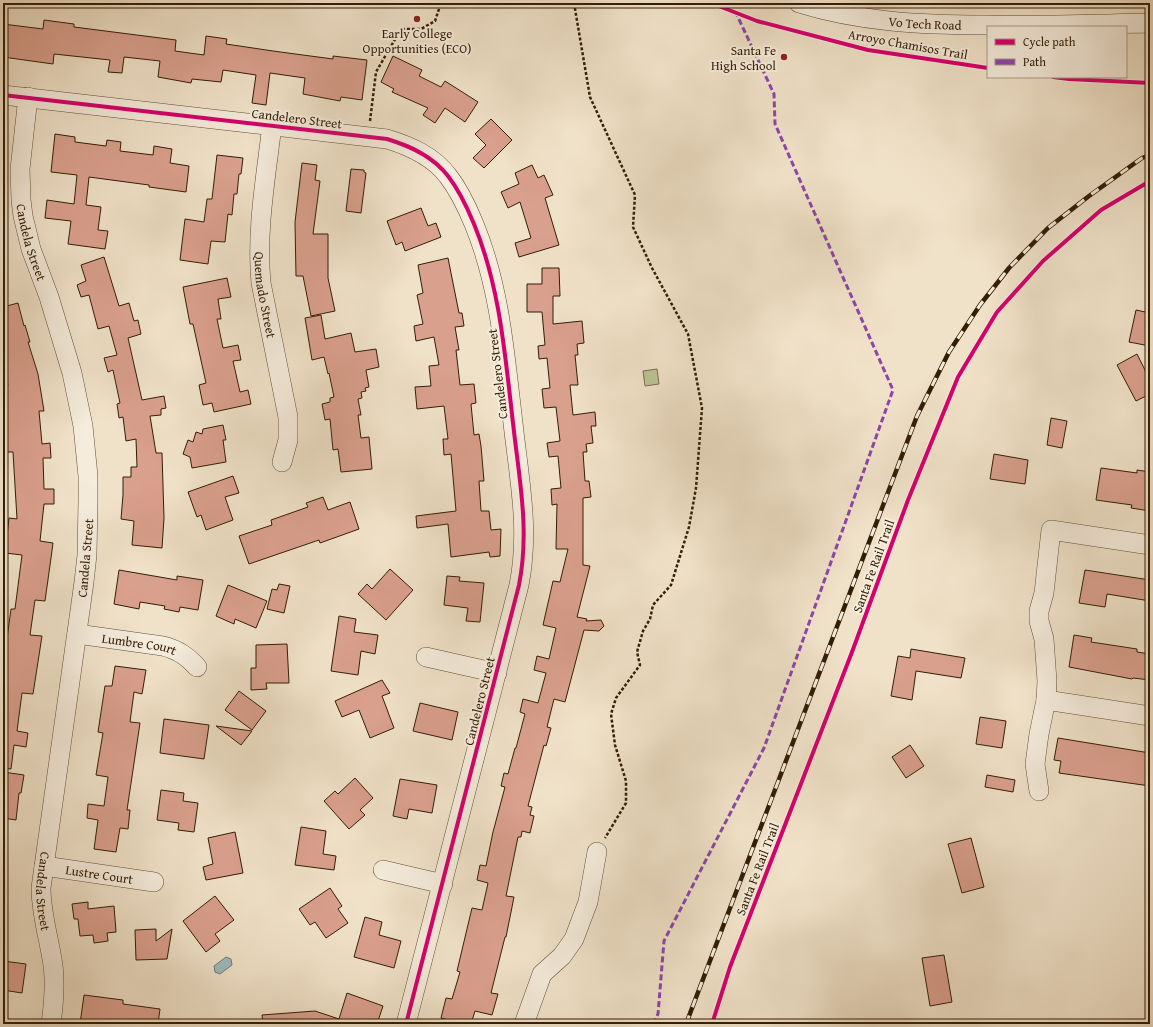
<svg xmlns="http://www.w3.org/2000/svg" width="1153" height="1027" font-family="'Gentium Book Plus',serif">
  <style>
    .green { fill: #bbc395; stroke: #77704d }
    .water { fill: #9dbcbf; stroke: #737c75 }
    .building { fill: #daa08e; stroke: #331d05 }
    .lines { fill: none; stroke-linecap: round; stroke-linejoin: round }
    .minor-casing { stroke: #624e36; stroke-width: 20 }
    .path { stroke: #331d05; stroke-width: 2.5; stroke-dasharray: 3 2; stroke-linecap: butt }
    .minor { stroke: #f5ecdc; stroke-width: 19 }
    .rail-casing { stroke: #331d05; stroke-width: 4.5 }
    .rail { stroke: #f5ecdc; stroke-width: 3; stroke-dasharray: 9; stroke-linecap: butt }
    .quiet { stroke: #8e44ad; stroke-width: 3; stroke-dasharray: 6 3; stroke-linecap: butt }
    .cycleway-casing { stroke: #f5ecdc; stroke-width: 6 }
    .cycleway { stroke: #d6006c; stroke-width: 4 }
    .poi-dot { fill: #8f2418; stroke: #f5ecdc; stroke-width: 1.5 }
    .labels { text-anchor: middle; stroke-width: 4; stroke-linejoin: round; paint-order: stroke }
    .street-label { font-size: 13px; fill: #331d05; stroke: #f5ecdc }
    .poi-label { font-size: 13px; fill: #331d05; stroke: #f5ecdc }
  </style>
  <rect width="100%" height="100%" fill="#f0e2c9"/>
  <filter id="stains"><feTurbulence type="fractalNoise" baseFrequency=".005" numOctaves="4"/><feColorMatrix values="0 0 0 0 .2 0 0 0 0 .09 0 0 0 0 .02 0 0 0 .5 -.17"/></filter>
  <radialGradient id="worn" r=".72"><stop offset=".6" stop-color="#630" stop-opacity="0"/><stop offset="1" stop-color="#630" stop-opacity=".3"/></radialGradient>
  <path class="green" d="M657,369L659,384L645,386L643,371Z"/>
  <path class="water" d="M226,957L231,959L232,965L220,974L215,972L214,966Z"/>
  <path class="building" d="M44,20L74,24V27L176,40L175,51L204,55L206,36L227,39L226,44L273,51L333,59V56L367,60L362,100L341,97L340,101L303,94L305,78L270,73L266,105L252,103L256,75L223,70L221,82L192,79L191,83L158,77L160,61L124,57L122,73L108,72L110,60L54,54L53,64L3,57V24L43,29Z
    M393,56L422,70L419,76L441,87L445,81L478,102L465,122L445,108L435,123L423,115L428,108L392,92L394,89L381,82Z
    M491,119L512,140L484,168L473,158L486,145L475,134Z
    M55,134L75,137V142L106,146L107,140L121,142L120,151L153,155L154,146L172,149L170,163L189,166L186,192L149,187V185L89,177L86,205L101,207L98,230L108,231L105,249L68,244L71,221L45,218L47,200L74,204L77,175L51,172Z
    M217,155L243,158L241,174H239L237,194H234L232,215L228,214L225,242L211,241L208,264L180,260L185,219L204,222L207,199H212Z
    M302,163L317,165L315,180L320,181L313,234H328V278L335,311L311,316L303,276H296L295,222Z
    M532,165L538,178L544,175L553,195L545,198L559,245L519,257L515,243L531,238L520,202L508,208L501,192L519,184L515,173Z
    M351,169L364,170V172L366,173L361,213L346,211Z
    M421,208L428,226L436,223L441,237L405,251L402,242L396,245L387,221Z
    M104,257L119,306L129,303L134,321L138,320L141,334L128,338L142,400L164,396L166,408L161,409V415L150,416L156,453H162L164,518L162,548L132,545L134,521L121,519L123,495V477H131V467H137L136,439L126,441L123,417L119,418L117,404L120,403L113,370L108,372L104,358L117,355L109,326L98,329L89,295L81,297L77,285L86,281L81,265Z
    M448,258L459,313H462L464,326L455,327L459,350H456L460,385L474,384L476,403L471,404L474,435L479,434L481,446L484,481H479L481,511H489L491,530L501,529L500,556L490,557L489,552L451,557L448,524L417,528L416,516L456,511L451,454L444,455L443,439H448L444,406L417,409L415,387L431,386L429,366L439,365L434,337L416,341L414,326L423,324L417,295L423,293L418,265Z
    M542,268H559L560,296H553V324L582,321L584,343L577,344L578,355H575L578,385H570L573,415L595,412L596,426H591L593,443L586,444L587,452H583L585,481H589L591,497L583,498V565L590,566L577,617L587,619L586,621L601,620L604,626L599,631L584,630L565,702L554,699L547,727L551,728L546,746L544,745L528,806L532,807L530,815L534,816L530,833L522,831L521,837H518L506,896L514,897L506,937H505L491,993L498,994L492,1015L475,1011L471,1024H464L441,1018L446,998L452,999L460,972L457,971L472,908L482,910L488,883L477,880L480,865L486,866L493,832L505,787L501,786L504,773L508,774L515,748H516L525,714L520,712L523,699L538,703L546,673L534,670L537,656L549,659L556,628L543,625L553,581L560,582L568,549H556L557,504L552,505L551,489L561,488L558,456L549,457L547,443L560,441L556,407L544,408L542,389L550,388L547,358L539,359L538,346L545,345L542,312H527V284H542Z
    M227,278L231,297L218,299L221,319H217L223,348L238,345L241,360L233,361L240,392L248,390L251,404L214,412L212,403L203,405L199,385L206,383L193,324H190L183,287Z
    M18,303L24,326L25,325L30,342H28L38,374L44,411H39L42,444L50,443L51,458H43L44,489H54V504H44L40,541L53,543L51,558L45,601L35,600L30,635L42,636L33,694L22,693L17,731L28,733L26,747L14,745L11,769L3,768V667L11,609H15L22,555L5,553L9,518L17,519L13,452H5L3,427V387L8,386L3,365V307Z
    M1136,310L1150,313V346L1129,342Z
    M321,315L325,339L351,333L355,352L376,349L379,367L366,370L369,387L365,388L366,391L361,392L362,398L358,399L361,415H358L361,438L369,437L372,469L341,472L338,449L333,450L330,419L325,420L322,404L330,402V398L334,397L329,373L328,374L324,357L312,360L305,318Z
    M1137,354L1150,380V394L1136,401L1117,365Z
    M1051,418L1067,421L1062,448L1047,445Z
    M223,425L226,440H223L226,462L192,468L190,457L183,454L188,440L193,442L196,432L202,434L203,429Z
    M994,454L1028,460L1025,484L990,479Z
    M1101,468L1137,473V470L1150,472V511L1131,508L1132,505L1096,500Z
    M233,476L239,493L225,497L233,520L206,530L201,515L197,517L188,492Z
    M323,497L328,510L350,502L359,529L320,543L319,540L249,564L239,536L272,525L271,520L308,507L306,503Z
    M390,569L413,590L386,620L358,594L367,584L372,589Z
    M119,570L177,580V576L203,580L198,610L180,607L179,612L164,609L165,606L140,602L139,609L114,604Z
    M1085,570L1150,580V601L1107,594L1105,607L1079,603Z
    M447,576L460,577L459,581L484,583L480,622L466,621L468,608L444,605Z
    M279,584L290,586L284,613L267,609L272,589L277,590Z
    M228,585L267,601L256,628L235,619L234,624L216,616Z
    M339,616L356,619L354,632L378,635L375,654L361,651L358,675L331,671Z
    M1074,635L1092,638L1091,642L1137,649V652L1150,654V680L1133,678L1132,679L1069,667Z
    M287,644L289,683H266L267,689L251,690V668H256V645Z
    M911,649L965,658L961,678L916,671L912,700L891,696L898,656L910,658Z
    M115,666L146,670L142,694L134,692L130,722L140,723L127,810H130L128,829L120,828L116,852L94,849L98,820L87,818L88,804L104,806L108,777L96,775L103,733L98,732L105,686H112Z
    M382,680L390,693L382,696L394,728L370,738L359,710L342,717L335,701Z
    M239,691L266,711L252,730L225,710Z
    M420,703L458,712L452,740L413,731Z
    M980,717L1006,721L1002,748L976,744Z
    M164,719L209,725L204,759L160,753Z
    M216,726L252,731L241,745Z
    M1058,738L1150,753V786L1059,773L1061,761L1054,760Z
    M910,745L924,766L906,778L892,757Z
    M3,772L24,775L21,793H19L16,820L3,818Z
    M987,775L1015,780L1013,792L985,787Z
    M355,778L373,798L360,810L365,815L349,829L324,801L335,791L338,794Z
    M400,779L437,785L432,813L409,809L407,819L393,816Z
    M161,790L184,793L183,801L198,803L194,832L178,830L179,823L157,820Z
    M301,827L326,831L323,854L336,856L334,870L295,865Z
    M235,832L243,873L206,880L203,867L213,864L208,838Z
    M971,838L984,887L962,893L948,844Z
    M330,888L342,906L338,909L348,923L326,938L315,922L310,925L299,909Z
    M215,896L234,920L215,934L220,941L206,952L183,921Z
    M88,902V909L114,906L116,932L107,933L108,941L94,943L93,935L80,936L78,919H74L72,904Z
    M365,917L382,922L379,935L401,941L394,968L354,957Z
    M156,929V941L172,929L167,959L136,960L135,930Z
    M944,955L952,1002L930,1006L922,958Z
    M3,961L26,964L22,993L3,990Z
    M347,993L383,1006L377,1024H263L262,1015L315,1011L339,1019Z
    M84,995L123,1000V1004L160,1009L158,1024H80Z"/>
  <g class="lines">
    <g class="minor-casing">
      <g id="minor">
        <path id="s1" d="M799,3C860,22 922,25 985,25C1040,26 1095,24 1150,23"/>
        <path d="M3,95L387,139C410,146 433,156 448,176C459,190 467,207 474,224C500,287 505,355 513,423C519,478 530,530 519,585L406,1024"/>
        <path id="s2" d="M28,97L20,169L21,200L23,216L31,249L49,297L72,373L83,426L88,476V501L87,555L84,582L41,888C41,912 48,935 52,959C56,980 54,1002 51,1024"/>
        <path id="s3" d="M272,125C266,177 256,230 261,283L288,417V440L282,462"/>
        <path id="s4" d="M77,634L163,646C178,650 187,656 197,667"/>
        <path d="M426,657L497,673"/>
        <path d="M1046,700L1150,716"/>
        <path d="M1039,791L1035,764L1039,734L1046,700L1047,681L1044,639L1039,621V611L1044,593L1051,530L1150,545"/>
        <path id="s5" d="M44,866L154,882"/>
        <path d="M383,870L443,884"/>
        <path d="M524,1024L542,974L562,956L574,939L588,902L597,852"/>
      </g>
    </g>
    <path class="path" d="M574,3L590,97L635,195L633,227L652,268L688,334L702,408L696,488L689,527L671,585L653,605L650,619L643,631L637,652L640,665L616,698L611,714L615,745L626,781V803L605,838
      M370,121L376,72L401,29H421L435,21L441,3"/>
    <use href="#minor" class="minor"/>
    <g class="rail-casing">
      <path id="rail" d="M686,1024L917,416L949,352L980,305L1009,268L1048,228L1089,196L1142,158L1150,155"/>
    </g>
    <use href="#rail" class="rail"/>
    <path class="quiet" d="M653,1024L658,1014L664,941L764,748L893,390L775,124L774,94L736,13"/>
    <g class="cycleway-casing">
      <path id="cycleway" d="M711,3L757,21L868,50L988,68
        M1053,77L1069,79L1150,83
        M3,95L387,139C410,146 433,156 448,176C459,190 467,207 474,224C500,287 505,355 513,423C519,478 530,530 519,585L406,1024
        M712,1024L730,967L852,652L908,500L958,377L997,312L1043,261L1101,210L1150,181"/>
    </g>
    <use href="#cycleway" class="cycleway"/>
  </g>
  <g class="poi-dot">
    <circle cx="417" cy="19" r="4"/>
    <circle cx="784" cy="57" r="4"/>
  </g>
  <g class="labels">
    <g class="street-label">
      <text dy="5" stroke="none"><textPath href="#s1" startOffset="128">Vo Tech Road</textPath></text>
      <text transform="translate(908 44) rotate(10)" y="5">Arroyo Chamisos Trail</text>
      <text transform="translate(297 118) rotate(7)" y="5">Candelero Street</text>
      <text dy="5" stroke="none"><textPath href="#s2" startOffset="147">Candela Street</textPath></text>
      <text dy="5" stroke="none"><textPath href="#s3" startOffset="171">Quemado Street</textPath></text>
      <text transform="translate(497 374) rotate(-97)" y="5">Candelero Street</text>
      <text transform="translate(85 558) rotate(-85)" y="5">Candela Street</text>
      <text transform="translate(873 566) rotate(-70)" y="5">Santa Fe Rail Trail</text>
      <text dy="5" stroke="none"><textPath href="#s4" startOffset="63">Lumbre Court</textPath></text>
      <text transform="translate(479 701) rotate(-76)" y="5">Candelero Street</text>
      <text transform="translate(757 869) rotate(-69)" y="5">Santa Fe Rail Trail</text>
      <text dy="5" stroke="none"><textPath href="#s5" startOffset="56">Lustre Court</textPath></text>
      <text dy="5" stroke="none"><textPath href="#s2" startOffset="807">Candela Street</textPath></text>
    </g>
    <g class="poi-label">
      <text x="417" y="38">Early College<tspan x="417" dy="15">Opportunities (ECO)</tspan></text>
      <text x="776" y="55" text-anchor="end">Santa Fe<tspan x="776" dy="15">High School</tspan></text>
    </g>
  </g>
  <rect width="1153" height="1027" fill="none" stroke="#f0e2c9" stroke-width="16"/>
  <rect x="4" y="4" width="1145" height="1019" fill="none" stroke="#331d05" stroke-width="2"/>
  <rect x="8" y="8" width="1137" height="1011" fill="none" stroke="#331d05"/>
  <rect x="987" y="26" width="140" height="52" fill="#f5ecdc" stroke="#a79986"/>
  <rect x="995" y="39" width="20" height="6" fill="#d6006c" stroke="#a79986"/>
  <text x="1023" y="46" font-size="12" fill="#331d05">Cycle path</text>
  <rect x="995" y="59" width="20" height="6" fill="#8e44ad" stroke="#a79986"/>
  <text x="1023" y="66" font-size="12" fill="#331d05">Path</text>
  <rect width="100%" height="100%" filter="url(#stains)"/>
  <rect width="100%" height="100%" fill="url(#worn)"/>
</svg>
